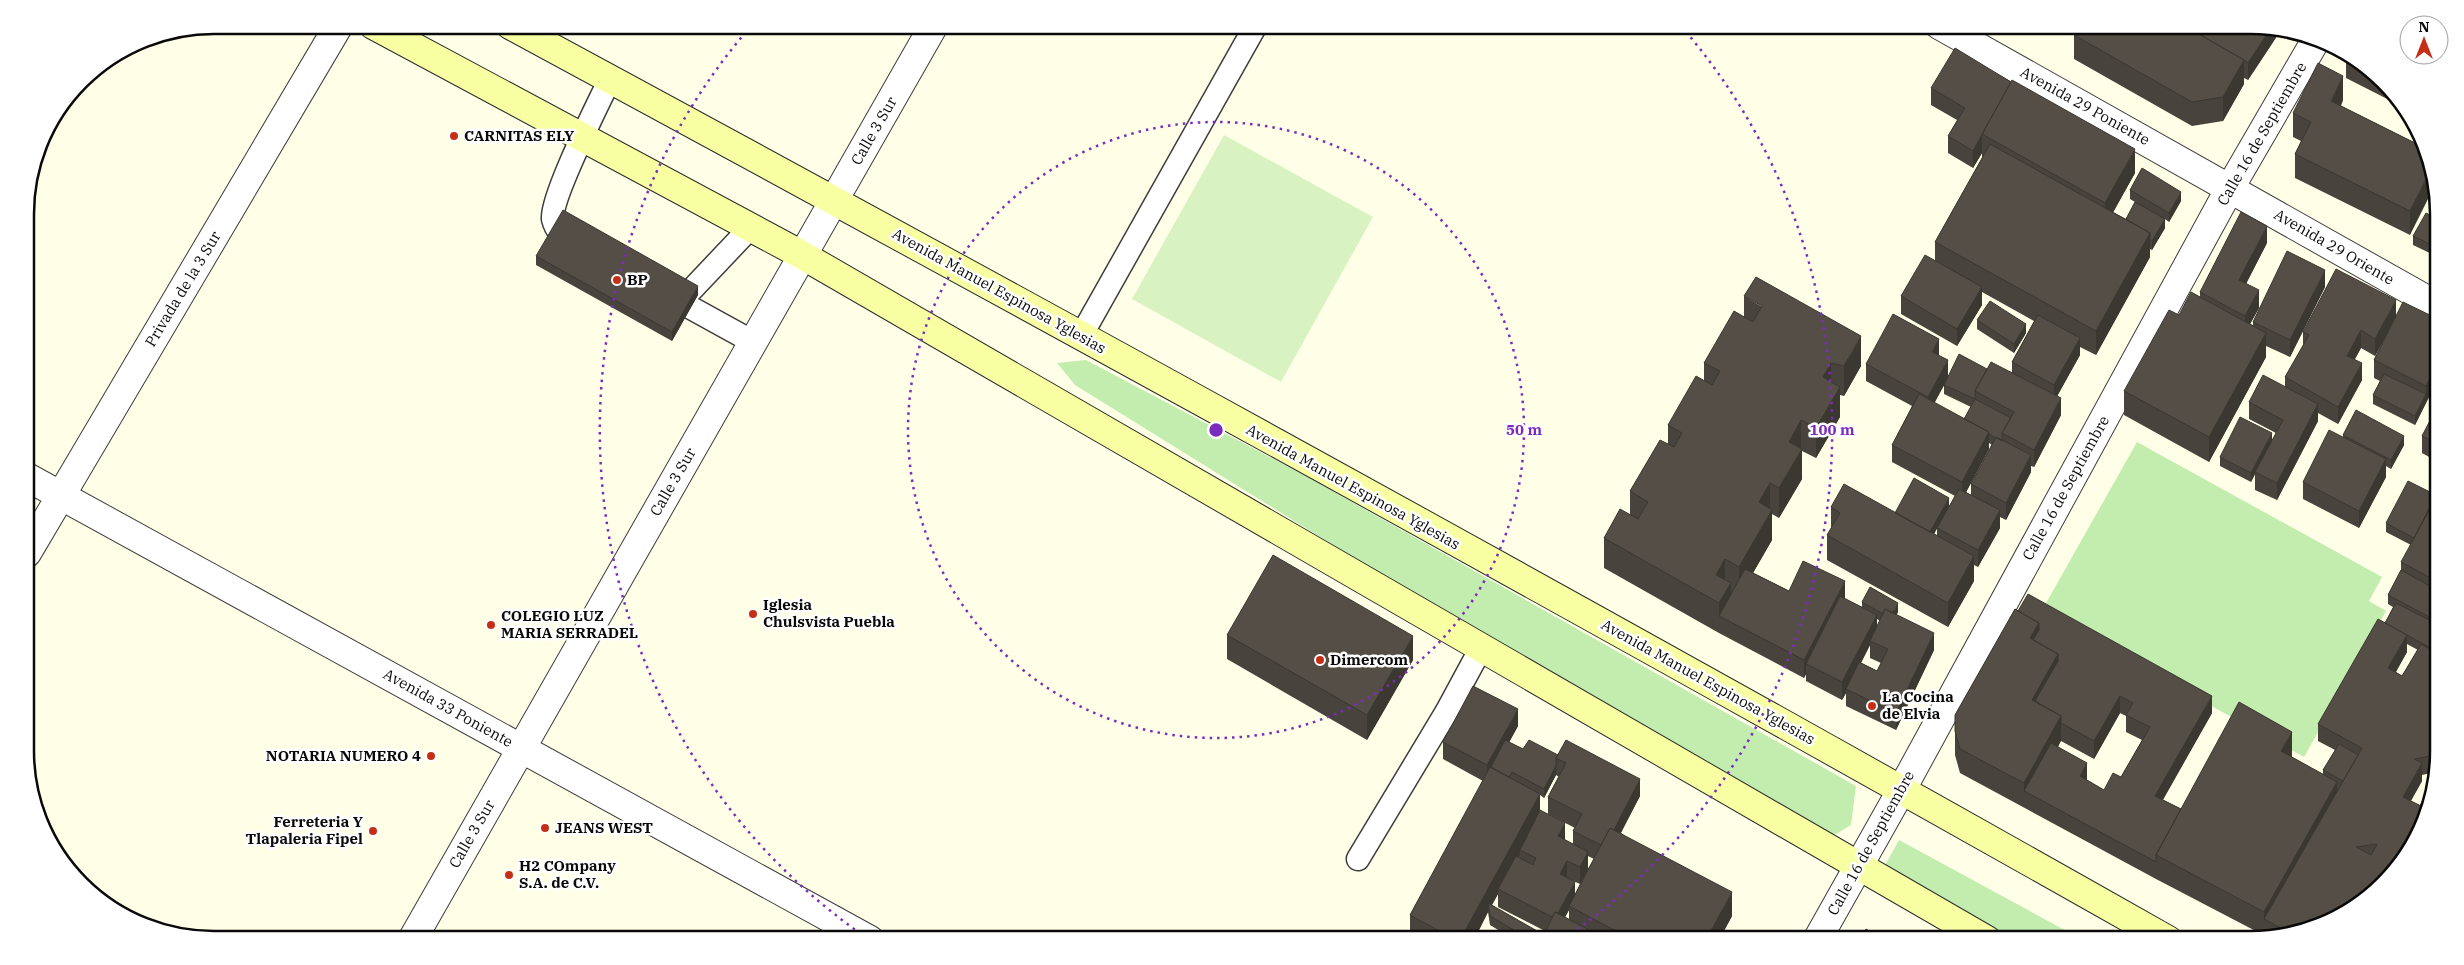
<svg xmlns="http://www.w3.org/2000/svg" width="2464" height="965" font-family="'IBM Plex Serif',serif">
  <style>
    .green { fill: #c3ecaf }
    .pitch { fill: #d8f3c1 }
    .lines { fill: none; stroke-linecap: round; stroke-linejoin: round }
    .service-casing { stroke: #3d3d3d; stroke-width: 25 }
    .minor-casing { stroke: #3d3d3d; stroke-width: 30 }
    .tertiary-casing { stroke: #3d3d3d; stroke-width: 30 }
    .secondary-casing { stroke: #2c2c2c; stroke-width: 30 }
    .service { stroke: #fff; stroke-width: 22 }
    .minor { stroke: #fff; stroke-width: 28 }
    .tertiary { stroke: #fff; stroke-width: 28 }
    .secondary { stroke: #f8ffa3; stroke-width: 28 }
    .wall { fill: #48433c; fill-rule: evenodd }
    .shaded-wall { fill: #3b3731 }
    .building { fill: #544e46; stroke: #3b3731; fill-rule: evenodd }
    .ring { fill: none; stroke: #7b2cbf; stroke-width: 2.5; stroke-dasharray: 2.5 5 }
    .poi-dot { fill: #c52f18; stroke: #fff; stroke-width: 2 }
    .labels { text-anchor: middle; stroke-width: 5; stroke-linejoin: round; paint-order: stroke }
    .street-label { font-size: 15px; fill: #0a0a0a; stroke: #fff }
    .poi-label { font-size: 15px; font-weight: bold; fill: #0a0a0a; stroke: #fff; text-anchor: start }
    .rim { fill: none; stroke: #0a0a0a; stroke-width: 2.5 }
    .centre { fill: #7b2cbf; stroke: #fff; stroke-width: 2.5 }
    .ring-label { font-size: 15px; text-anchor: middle; font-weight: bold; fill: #7b2cbf; stroke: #fff; stroke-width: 5; stroke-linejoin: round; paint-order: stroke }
  </style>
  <rect width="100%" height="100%" fill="#ffffe8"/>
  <path class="green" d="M1086,360L1311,479L1856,786L1851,825L1828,839L1496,646L1075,385L1057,363Z
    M2137,442L2382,577L2369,601L2386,611L2304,757L2041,612Z
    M1899,840L2083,940H1998L1879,876Z"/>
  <path class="pitch" d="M1224,135L1373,217L1281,382L1132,299Z"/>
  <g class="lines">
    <g class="service-casing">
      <path id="service" d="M575,245C564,239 556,231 553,219C550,199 599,102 610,79
        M664,293L753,342
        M680,302L751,227
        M1081,336L1256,25
        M1358,859L1447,711L1481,648"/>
    </g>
    <g class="minor-casing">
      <path id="minor" d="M1939,25L2438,306
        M27,477L870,940
        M27,553L339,25
        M1902,789L2230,188L2317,38
        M412,940L934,25"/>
    </g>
    <g class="tertiary-casing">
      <path id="tertiary" d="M1817,940L1902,789"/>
    </g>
    <g class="secondary-casing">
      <path id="secondary" d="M373,25L802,255L1987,940
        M510,25C1065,325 1618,629 2168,940"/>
    </g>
    <use href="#service" class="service"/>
    <use href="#minor" class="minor"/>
    <use href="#tertiary" class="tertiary"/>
    <use href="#secondary" class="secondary"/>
  </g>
  <path class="wall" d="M2044,25H2053L2051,29Z
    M2251,25L2281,30L2248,80L2244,78V84L2223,121L2192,126L2074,59V35Z
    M2346,60L2365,64L2400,98L2405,108L2346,78Z
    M1931,88L2135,173L2113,212L2126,219L2135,202L2130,199V190L2181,201L2169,222L2165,219V228L2152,250L2150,249V257L2096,355L2080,347V355L2057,396L2061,415L2034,467L2031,466V472L2006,520L2000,517V528L1978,567L1974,565V581L1948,627L1827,560V535L1831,529V507L1895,513L1949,507L1955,496L1892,462V445L1912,406L1866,381V364L1939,355L1948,377L1987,369L2012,373V362L2034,321L1982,292V305L1957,346L1901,314V296L1935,260V242L1982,158V153L1973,168L1948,153V136L1957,120L1931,105ZM1945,383L1944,385V394L1971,407L1964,419L1934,403ZM1989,443L1992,445L1971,484V495L1966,492L1989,449ZM1937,528V536L1934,534Z
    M2343,100L2341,106L2427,149L2410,235L2295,178V154L2301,141L2293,137V113Z
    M2437,219L2438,257L2413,245V236Z
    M2267,243L2246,284L2259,308L2250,324L2253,325V322L2325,287L2290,357L2266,346V357L2209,462L2124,415V391L2179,315L2200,297V292Z
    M536,256L698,295L672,341L536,265Z
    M1744,296L1861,366L1844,396L1840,395V417L1816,458L1802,451V479L1779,518L1772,514V540L1753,573L1789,591L1845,599L1862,607V602L1898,612L1896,615L1934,650L1896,730L1846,706V693L1842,700L1806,681V674L1804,678L1719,633L1604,568V538L1630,515V491L1668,444V425L1704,381V363L1744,317ZM1877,619L1880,621L1877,627ZM1870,645V658L1881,663L1877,671L1861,663Z
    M2396,316L2438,319V462L2422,453V436L2436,410L2431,408V393L2415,425L2373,404V395L2380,381L2374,378V360L2386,336L2375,356L2361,348L2355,359L2362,380L2338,424L2318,413V421L2277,500L2255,490V474L2251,482L2220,466V457L2272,442L2276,433L2249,419V402L2285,387V377L2303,346V332Z
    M1977,320L2026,333L2014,353L1977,329Z
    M2343,435L2404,445L2391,469L2386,466V477L2359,528L2303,499V482L2343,437Z
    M2438,494L2439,639L2432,650L2431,773L2422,775V781L2411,801L2429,813L2312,930L2269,938L2156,879L1960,773L1955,755V715L2015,609L2212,713L2163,800L2181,809L2292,757L2323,775V770L2335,750L2318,741V724L2385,623L2393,607L2388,604V595L2401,570V562L2411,545L2386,532V523L2436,498ZM2407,644L2418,650L2402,676L2396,672L2407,652ZM2120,713L2126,716V732L2142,740L2121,777L2104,790L2087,780L2058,747L2061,741L2094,759Z
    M1227,635L1413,660L1367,740L1227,659Z
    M1518,726L1509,742L1523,749L1558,755L1640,796L1621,833L1732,916L1719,940H1541L1545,931L1498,907V894L1492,905L1539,940L1513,939L1490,925L1488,912L1474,940L1410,939V915L1483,781L1443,759V742ZM1556,775L1559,777L1548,797V814L1575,828L1573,831V844L1565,840L1540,812V795L1544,798ZM1588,856L1594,859L1588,869ZM1569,879L1580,884L1575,895ZM1569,910V919L1565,917Z"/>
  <path class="shaded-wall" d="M2271,28L2281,30L2248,80V63Z
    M2244,60V84L2223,121V97Z
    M2343,76V100L2331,126V101Z
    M1982,136V153L1973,168V151Z
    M2135,149V173L2105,227V203Z
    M2432,167L2436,183L2410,235V211Z
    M2181,192V201L2169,222V213Z
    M2165,219V228L2152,250V241Z
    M2267,226V243L2239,297V280Z
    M2150,233V257L2096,355V331Z
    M2325,270V287L2290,357V340Z
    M698,286V295L672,341V332Z
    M1982,287V305L1957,346V329Z
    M2259,290V308L2245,333V316Z
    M2396,300V318L2375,356V339Z
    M2026,324V333L2014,353V344Z
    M2361,330V348L2347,373V356Z
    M2266,333V357L2209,462V437Z
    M1861,336V366L1844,396V366Z
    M2080,338V355L2054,402V385Z
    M1939,339V356L1932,352Z
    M1948,360V378L1928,415V397Z
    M2438,361V379L2431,390V393L2415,425V416L2426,394V386Z
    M1831,363V393L1823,377Z
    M2362,363V380L2338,424V407Z
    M1840,387V417L1816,458V428Z
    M2061,398V415L2034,467V450Z
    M2318,404V421L2277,500V483Z
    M1801,420V450L1789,442Z
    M1989,432V449L1962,500V482Z
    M2272,433V442L2255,472V474L2251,482V473Z
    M2404,436V445L2391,469V460Z
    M1802,449V479L1779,518V488Z
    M2031,455V472L2006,520V503Z
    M2386,459V477L2359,528V511Z
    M1770,483V512L1772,510V540L1739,597V567L1759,502Z
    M2436,495V504L2414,538Z
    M1949,498V507L1929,543V534Z
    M2000,510V528L1978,567V550Z
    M1974,556V581L1948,627V603Z
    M1725,559V589L1716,575Z
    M1845,581V599L1806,664V674L1804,678V660Z
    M1731,583V614L1719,616V603Z
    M1898,603V612L1890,627V618Z
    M1877,615V632L1870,641V645L1847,690L1846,689V693L1842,700V682Z
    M2039,623V647L2030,638Z
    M2439,630V639L2429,656V647Z
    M1934,633V650L1896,730V713Z
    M2407,635V652L2388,685V668Z
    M1413,636V660L1367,740V715Z
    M2058,654V678L2039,711L2032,700Z
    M2120,696V713L2094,759V741Z
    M2212,696V713L2155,813V796Z
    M1518,709V726L1491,776L1487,774V765Z
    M2061,716V740L2031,795L2024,791V783Z
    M2292,732V757L2281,776V751Z
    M2439,742V752L2437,762L2431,773V756Z
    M2087,763V780L2080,794V776Z
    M2422,763V781L2403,814V797Z
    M1556,766V775L1544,798V789Z
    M1640,779V796L1604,864V847Z
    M2337,782V807L2264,919V912Z
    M1540,794V818L1520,850V854L1500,890L1498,889V894L1489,910L1488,903V912L1474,940H1460Z
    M1565,823V841L1558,836Z
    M1588,852V869L1580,884V867Z
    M1567,861V878L1560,874Z
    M1575,882V899L1569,906V910L1555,936V919Z
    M1732,892V916L1719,940H1706Z
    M1539,932V940H1535Z"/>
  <path class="building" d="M2080,25H2183L2244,60L2223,97L2192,102L2074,35Z
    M2183,25H2251L2271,28L2248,63L2244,60Z
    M1955,48L2011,82L1973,151L1948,136L1965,108L1931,88Z
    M2349,55L2365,64L2378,77L2346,60Z
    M2318,63L2343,76L2331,101L2427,149L2432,167L2410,211L2295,154L2311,122L2293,113Z
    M2012,80L2135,149L2105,203L1982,134Z
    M1990,144L2150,233L2096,331L1935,242Z
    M2142,168L2181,192L2169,213L2130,190Z
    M2135,202L2165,219L2152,241L2150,240V233L2126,219Z
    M563,210L698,286L672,332L536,256Z
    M2241,212L2267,226L2239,280L2259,290L2245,316L2200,292Z
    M2426,213L2437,219L2438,248L2413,236Z
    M2287,251L2325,270L2290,340L2253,322Z
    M1925,255L1982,287L1957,329L1901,296Z
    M2336,269L2396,300L2375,339L2361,330L2347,356L2362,363L2338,407L2285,377L2309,335L2303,332Z
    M1756,277L1861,336L1844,366L1831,363L1823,377L1840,387L1816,428L1801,420L1789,442L1802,449L1779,488L1770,483L1759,502L1772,510L1739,567L1725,559L1716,575L1731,583L1719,603L1604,538L1620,509L1638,519L1648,502L1630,491L1660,440L1674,447L1682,433L1668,425L1696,376L1712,385L1720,371L1704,363L1734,311L1753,322L1762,306L1744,296Z
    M2191,292L2266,333L2209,437L2124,391L2169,310L2179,315Z
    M1990,301L2026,324L2014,344L1977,320Z
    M2403,302L2438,319V361L2426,386L2374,360Z
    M1893,314L1939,339L1932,352L1948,360L1928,397L1866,364Z
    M2038,315L2080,338L2054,385L2012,362Z
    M1959,354L1987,369L1975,391V399L1944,385Z
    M1991,362L2061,398L2034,450L2002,433L2014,412L1975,391Z
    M2384,374L2426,394L2415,416L2373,395Z
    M2263,375L2318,404L2277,483L2255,472L2283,420L2249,402Z
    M2438,377V394L2431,390Z
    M1919,394L1989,432L1962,482L1892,445Z
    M1975,399L2011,418L2002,433V441L1989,434V432L1964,419Z
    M2438,405V444L2422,436Z
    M2356,410L2404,436L2391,460L2343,435Z
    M2240,417L2272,433L2251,473L2220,457Z
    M2329,430L2386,459L2359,511L2303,482Z
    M1996,437L2031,455L2006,503L1971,484Z
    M1914,478L1949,498L1930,532L1895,513Z
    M2408,481L2436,495L2414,538L2386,523Z
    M1844,484L1974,556L1948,603L1827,535L1840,513L1831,507Z
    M1959,489L2000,510L1978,550L1937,528Z
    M2438,494V582L2401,562Z
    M1273,555L1413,636L1367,715L1227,635Z
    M1803,561L1845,581L1804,660L1719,616L1745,569L1789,591Z
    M2401,570L2439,591V622L2388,595Z
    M1870,587L1898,603L1892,613L1885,609L1883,614L1862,602Z
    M2028,594L2212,696L2155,796L2181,809L2156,855V862L2024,791L2051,743L2087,763L2080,776L2104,790L2113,773L2121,777L2150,727L2126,715L2133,703L2120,696L2094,741L2061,723V716L2035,701L2058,661V654L2033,640L2039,630V623L2018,611Z
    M1840,596L1877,615L1842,682L1806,664Z
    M2396,603L2439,625V630L2429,647L2385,623Z
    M1885,609L1934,633L1896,713L1846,689L1859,662L1877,671L1888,649L1870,641Z
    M2015,609L2039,623L2030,638L2058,654L2032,700L2061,716L2024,783L1960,749L1955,731V715Z
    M2378,619L2407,635L2388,668L2402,676L2421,644L2439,654V742L2431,756L2414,759L2422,763L2403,797L2429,810V813L2400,866L2365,901L2312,930L2292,934L2264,919L2362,748L2318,724ZM2377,844L2371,855L2356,847Z
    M1473,686L1518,709L1487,765L1443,742Z
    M2239,702L2292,732L2281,751L2337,782L2264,912L2156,855Z
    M1505,740L1523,749L1529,740L1558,755L1556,758V766L1544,789L1512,772L1509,777L1491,767Z
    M1566,740L1640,779L1614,830L1610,828L1601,845L1573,831L1582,814L1548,797L1566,763L1556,758Z
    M2339,744L2358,755L2343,781L2323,770Z
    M1490,767L1540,794L1460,940H1456L1410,915Z
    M2435,775L2429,810L2420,806Z
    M1540,810L1565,823L1558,836L1588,852L1580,867L1567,861L1560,874L1575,882L1558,913L1555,912L1552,917L1498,889L1516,856L1533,865L1536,858L1520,850Z
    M1610,828L1732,892L1706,940H1633L1569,906Z
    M1488,903L1539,932L1535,940H1512L1517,932L1490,916Z
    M1555,912L1608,940H1541Z
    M1866,929L1885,940H1859Z"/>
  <g class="ring">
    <circle cx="1216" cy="430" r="308"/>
    <path d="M867 938A616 616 0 0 1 751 26M1681 26A616 616 0 0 1 1565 938"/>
  </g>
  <g class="poi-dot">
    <circle cx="454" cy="136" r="5"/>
    <circle cx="617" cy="280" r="5"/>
    <circle cx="753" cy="614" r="5"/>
    <circle cx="491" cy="625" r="5"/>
    <circle cx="1320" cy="660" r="5"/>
    <circle cx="1872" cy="706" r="5"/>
    <circle cx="431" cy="756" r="5"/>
    <circle cx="545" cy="828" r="5"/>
    <circle cx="373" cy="831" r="5"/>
    <circle cx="509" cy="875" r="5"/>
  </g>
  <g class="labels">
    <g class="street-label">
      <text transform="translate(2085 106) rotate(29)" y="5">Avenida 29 Poniente</text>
      <text transform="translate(874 131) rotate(-60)" y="5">Calle 3 Sur</text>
      <text transform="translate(2262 134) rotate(-60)" y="5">Calle 16 de Septiembre</text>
      <text transform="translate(2334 247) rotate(30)" y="5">Avenida 29 Oriente</text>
      <text transform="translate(183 289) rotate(-59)" y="5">Privada de la 3 Sur</text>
      <text transform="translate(999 291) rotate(29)" y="5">Avenida Manuel Espinosa Yglesias</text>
      <text transform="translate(673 482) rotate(-60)" y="5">Calle 3 Sur</text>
      <text transform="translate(1353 487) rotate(29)" y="5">Avenida Manuel Espinosa Yglesias</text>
      <text transform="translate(2066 488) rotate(-61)" y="5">Calle 16 de Septiembre</text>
      <text transform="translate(1708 682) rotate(29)" y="5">Avenida Manuel Espinosa Yglesias</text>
      <text transform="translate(448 708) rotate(29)" y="5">Avenida 33 Poniente</text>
      <text transform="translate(472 834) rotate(-60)" y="5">Calle 3 Sur</text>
      <text transform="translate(1871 843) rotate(-61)" y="5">Calle 16 de Septiembre</text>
    </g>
    <g class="poi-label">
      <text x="464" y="141">CARNITAS ELY</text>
      <text x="627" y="285">BP</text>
      <text x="763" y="610">Iglesia<tspan x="763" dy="17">Chulsvista Puebla</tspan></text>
      <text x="501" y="621">COLEGIO LUZ<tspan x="501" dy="17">MARIA SERRADEL</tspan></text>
      <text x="1330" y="665">Dimercom</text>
      <text x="1882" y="702">La Cocina<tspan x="1882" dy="17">de Elvia</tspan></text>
      <text x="421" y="761" text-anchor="end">NOTARIA NUMERO 4</text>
      <text x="363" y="827" text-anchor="end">Ferreteria Y<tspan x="363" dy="17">Tlapaleria Fipel</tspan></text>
      <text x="555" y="833">JEANS WEST</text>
      <text x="519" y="871">H2 COmpany<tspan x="519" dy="17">S.A. de C.V.</tspan></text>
    </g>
  </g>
  <path d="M0 0H2464V965H0ZM214 34H2250A180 180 0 0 1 2430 214V751A180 180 0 0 1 2250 931H214A180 180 0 0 1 34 751V214A180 180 0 0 1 214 34Z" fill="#fff" fill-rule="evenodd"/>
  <path class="rim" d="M214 34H2250A180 180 0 0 1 2430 214V751A180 180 0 0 1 2250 931H214A180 180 0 0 1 34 751V214A180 180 0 0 1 214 34Z"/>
  <circle cx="1216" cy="430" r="8" class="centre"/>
  <g class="ring-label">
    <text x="1524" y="435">50 m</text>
    <text x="1832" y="435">100 m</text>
  </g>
  <g transform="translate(2424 40)"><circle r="24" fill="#ffffff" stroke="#9d9d9d"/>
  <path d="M0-4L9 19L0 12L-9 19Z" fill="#c52f18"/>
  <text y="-8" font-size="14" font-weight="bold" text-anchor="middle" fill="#0a0a0a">N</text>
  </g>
</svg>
